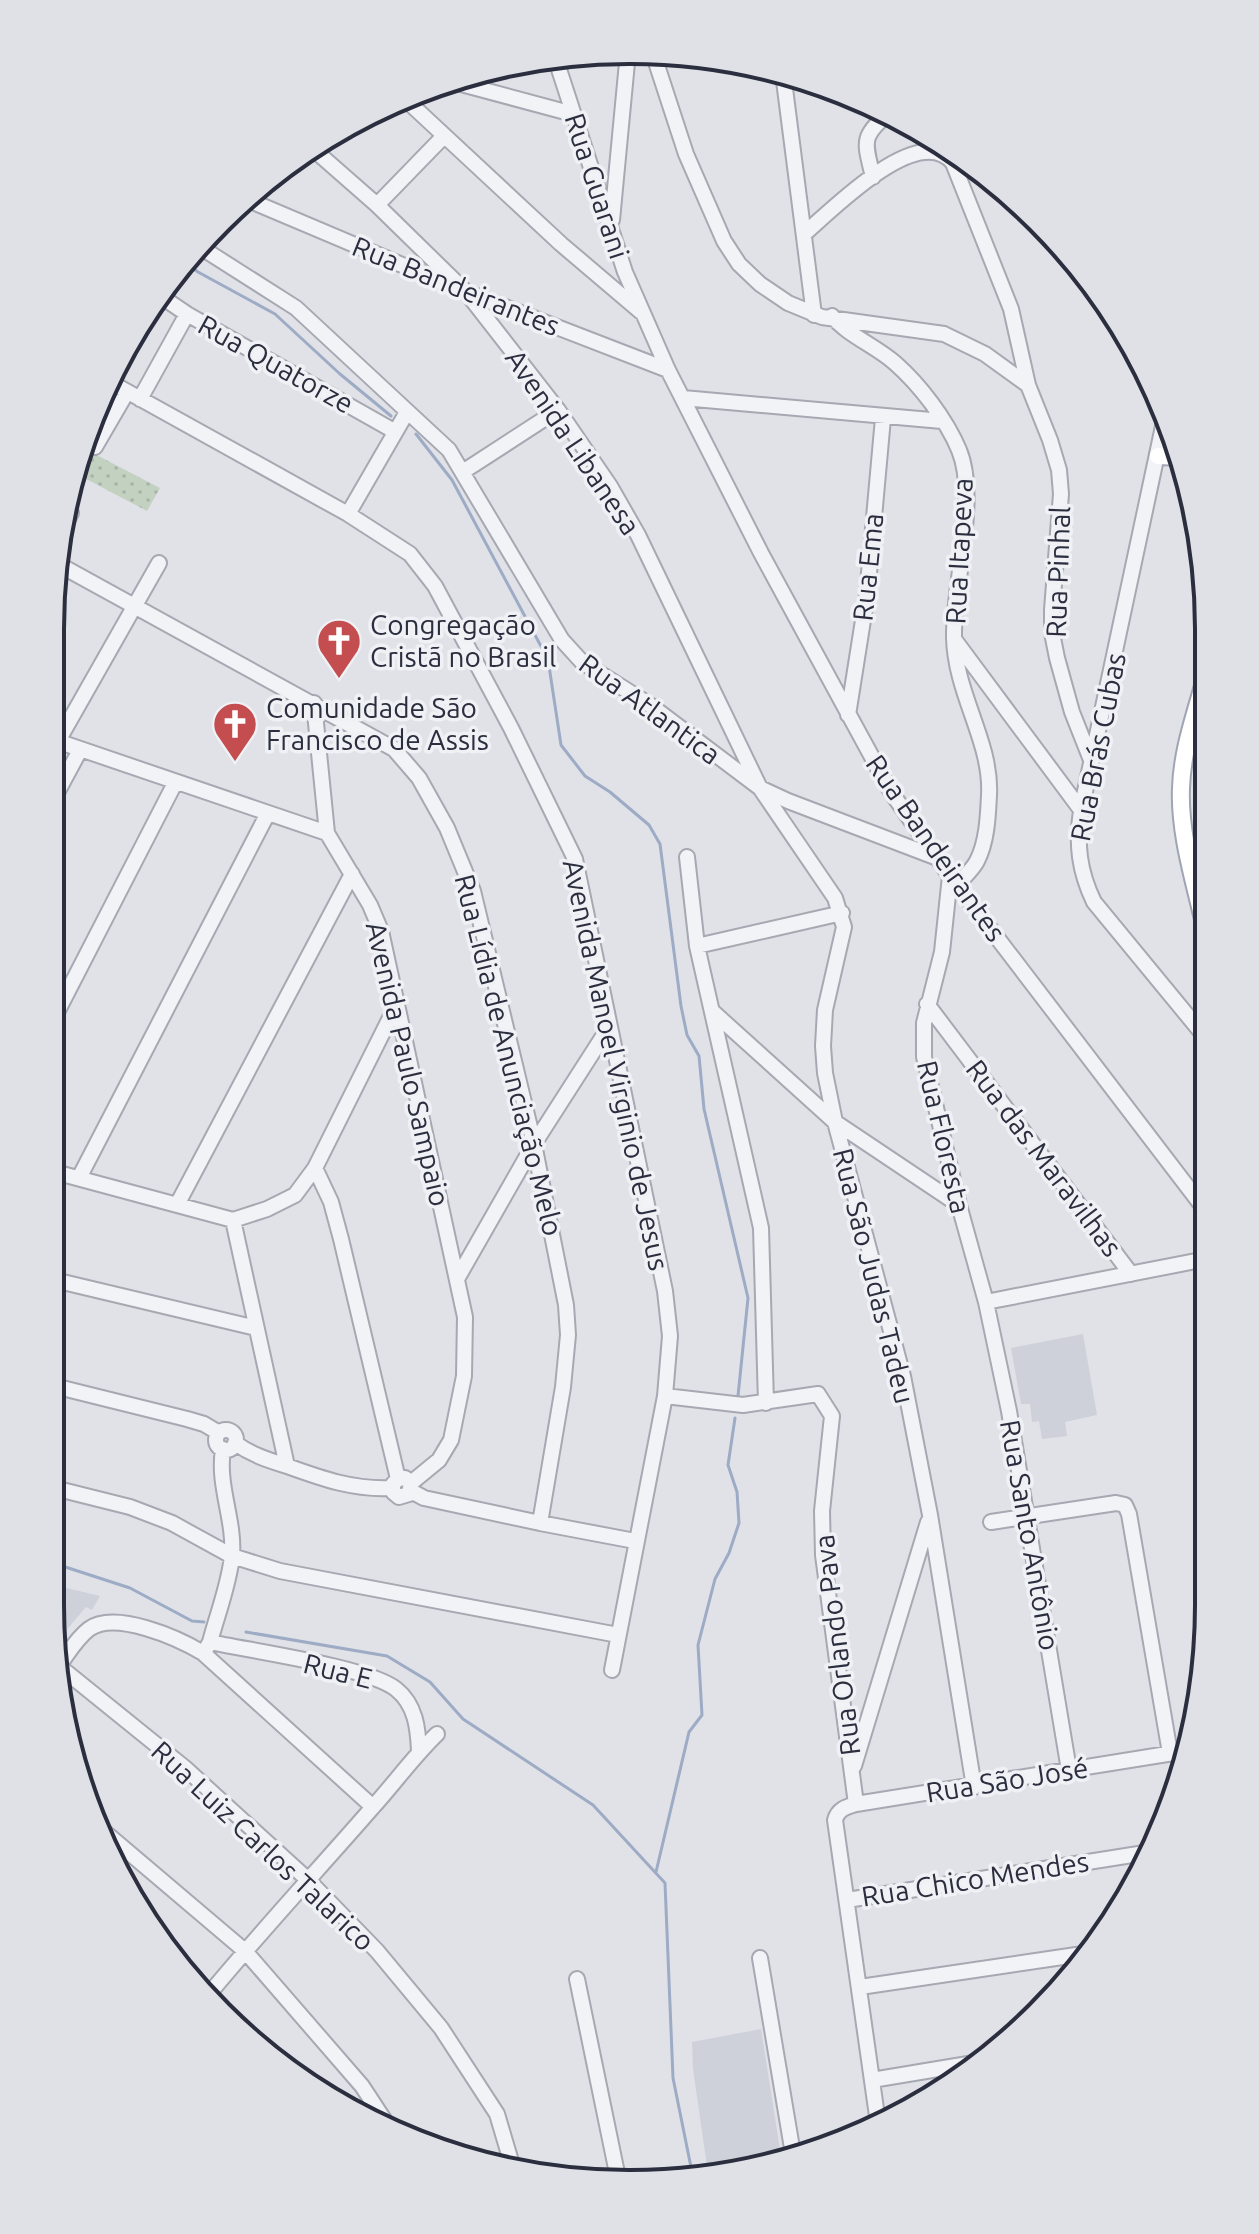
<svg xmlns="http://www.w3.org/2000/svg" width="1259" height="2234" font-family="Ubuntu,sans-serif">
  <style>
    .built { fill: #ced1d9 }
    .grass { fill: url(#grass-dots) }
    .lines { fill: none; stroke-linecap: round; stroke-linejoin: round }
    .stream { stroke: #9dabc5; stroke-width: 3 }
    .minor-casing { stroke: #a6a8b2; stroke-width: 18 }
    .major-casing { stroke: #a0a5b3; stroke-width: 20 }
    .minor { stroke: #f2f3f6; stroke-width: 14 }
    .major { stroke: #fff; stroke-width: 16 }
    .labels { text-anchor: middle; stroke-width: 7; stroke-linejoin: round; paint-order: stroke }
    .street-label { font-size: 28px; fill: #2a2e3e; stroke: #eff1f5 }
    .poi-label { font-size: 28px; fill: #2a2e3e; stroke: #eff1f5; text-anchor: start }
    .rim { fill: none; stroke: #2a2e3e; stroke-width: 4 }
  </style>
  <defs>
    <pattern id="grass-dots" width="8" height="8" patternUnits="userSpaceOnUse" patternTransform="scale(2)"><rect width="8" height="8" fill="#c3d1c1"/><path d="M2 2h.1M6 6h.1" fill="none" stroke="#a8b4a7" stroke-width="1.8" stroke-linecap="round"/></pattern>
  </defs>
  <rect width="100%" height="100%" fill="#e0e2e8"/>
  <path class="built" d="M1083,1334L1097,1415L1065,1422L1067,1436L1042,1439L1039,1421L1032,1422L1030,1404H1021L1011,1348Z
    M50,1584L100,1596L92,1610L86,1607L58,1640L63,1644L58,1650L50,1604Z
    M761,2029L781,2156L708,2173L693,2069L692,2042Z"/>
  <path class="grass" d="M83,448L160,488L147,511L73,472Z"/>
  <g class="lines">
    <path class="stream" d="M184,262L198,272L275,314L340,374L391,416
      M416,434L452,480L543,650
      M549,666L561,745L585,776L610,792L649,825L660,844L681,1006L687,1035L699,1056L704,1109L748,1298L738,1396
      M50,1562L130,1588L192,1621L204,1622
      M246,1632L387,1656L430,1682L463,1719L593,1805L665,1883L673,2078L693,2177
      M656,1872L689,1732L702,1715L698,1645L715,1579L729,1553L739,1523L737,1492L728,1465L735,1418"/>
    <g class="minor-casing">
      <path id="minor" d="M653,53L686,154L724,241L739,264L760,284L788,303L822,317L944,334L985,354L1028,385
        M555,57L625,272L668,370L761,553L891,792L950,876L1206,1211
        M783,73L814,315
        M450,81L573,114
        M404,98L561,244L641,312
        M312,148L377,205L466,292L558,410L610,486L638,535L760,788L835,898L844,927L825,1010L823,1046L825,1073L835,1122L903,1376L930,1515L974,1787
        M873,177C865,143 860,137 888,114
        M246,199L466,292L668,370
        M377,205L443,137
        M612,220L628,52
        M804,234C831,211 919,120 953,163L1011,309L1028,385L1050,440L1059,470L1061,494L1052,610V633L1057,658L1072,712L1091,760
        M197,245L296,308L449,450L562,640L582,662L650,705L760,788L788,801L935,857
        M159,295L187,314L394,431
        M832,316C847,335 876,346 895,363C920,385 946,419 959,450C979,498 953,584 954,637C955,694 992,742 989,795C988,816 987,842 977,861C973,869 964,877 958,884
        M110,382L348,514L410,554L435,586L511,728L575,859L665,1291L670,1336L665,1396L612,1670
        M683,398L942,421
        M140,399L187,314
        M1165,417L1081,810C1076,844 1079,871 1094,902L1206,1038
        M95,447L127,392
        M464,471L558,410
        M348,514L407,412
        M61,534L71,513
        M56,563L394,749L419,778L447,828L473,891L534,1144L566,1305L568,1335L563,1387L540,1523
        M954,639L1081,810
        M314,703L327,833
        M848,715L867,595L883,418
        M51,739L327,833L370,905L381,931L465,1317L464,1376L451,1440L439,1460L411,1483L409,1494L399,1497L393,1492V1484L398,1479L405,1478L411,1483
        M58,741L159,563
        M51,804L80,750
        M687,857L697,946L761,1228L766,1403
        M950,876L942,952L924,1023V1057L959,1205L986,1302L1009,1411L1069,1770
        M697,946L842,913
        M927,1004L1131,1274
        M712,1011L835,1122L959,1205
        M51,1024L175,783
        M315,1168L331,1202L341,1239L398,1479
        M51,1171L233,1220L267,1209L295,1195L315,1168L396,1006
        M79,1178L268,813
        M178,1203L352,874
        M233,1220L287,1466
        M50,1279L256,1328
        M457,1279L534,1144L609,1027
        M986,1302L1206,1259
        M50,1385L187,1419L204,1424L219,1433
        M665,1396L743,1405L818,1394L832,1416L822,1511L823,1555L856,1804
        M216 1440a10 10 0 1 1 20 0a10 10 0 1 1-20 0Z
        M235,1443C252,1455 268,1460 287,1466C323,1479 354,1490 392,1488
        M50,1487L130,1507L172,1523L232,1556L280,1571L618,1635
        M411,1491L424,1498L540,1523L635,1541
        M991,1522L1116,1503L1125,1505L1129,1514L1170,1753
        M210,1642C251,1651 368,1667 396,1689C416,1705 418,1729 419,1751
        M206,1649L210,1642C217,1615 229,1585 232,1556C235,1520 217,1486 223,1449
        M60,1664C69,1652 77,1638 89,1629C115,1610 178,1638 203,1653L373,1807
        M60,1667L185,1768L307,1879L377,1951L441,2028L497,2114L513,2168
        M854,1766L928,1522
        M100,1828L245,1951L362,2086L385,2121
        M847,1900L1151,1852
        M760,1958L793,2154
        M577,1979L618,2178
        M860,1987L1083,1954
        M209,1994C262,1930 318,1870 372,1808C394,1784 413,1757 437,1734
        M872,2080L974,2063
        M878,2123L835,1820C838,1809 846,1807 856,1804L1186,1751"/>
    </g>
    <g class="major-casing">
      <path id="major" d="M1158,456L1181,457
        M1205,679C1195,715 1182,751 1181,788C1179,834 1195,883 1205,928"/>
    </g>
    <use href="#minor" class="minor"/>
    <use href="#major" class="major"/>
  </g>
  <defs>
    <g id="church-pin" transform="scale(2.3)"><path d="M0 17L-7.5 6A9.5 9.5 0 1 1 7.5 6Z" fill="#c44d4f" stroke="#eff1f5"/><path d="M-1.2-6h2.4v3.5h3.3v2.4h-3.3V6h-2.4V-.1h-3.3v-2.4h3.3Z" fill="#fff"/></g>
  </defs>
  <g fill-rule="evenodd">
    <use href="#church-pin" x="339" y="641"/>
    <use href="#church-pin" x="235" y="724"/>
  </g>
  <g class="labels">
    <g class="street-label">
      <text transform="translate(597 186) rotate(72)" y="10">Rua Guarani</text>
      <text transform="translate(456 286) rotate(22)" y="10">Rua Bandeirantes</text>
      <text transform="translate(276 364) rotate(29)" y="10">Rua Quatorze</text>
      <text transform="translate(573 442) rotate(56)" y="10">Avenida Libanesa</text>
      <text transform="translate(959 551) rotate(-87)" y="10">Rua Itapeva</text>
      <text transform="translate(868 567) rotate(-84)" y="10">Rua Ema</text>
      <text transform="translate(1058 572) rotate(-88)" y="10">Rua Pinhal</text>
      <text transform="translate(650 709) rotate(36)" y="10">Rua Atlantica</text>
      <text transform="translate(1098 747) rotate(-79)" y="10">Rua Brás Cubas</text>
      <text transform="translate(936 848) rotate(55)" y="10">Rua Bandeirantes</text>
      <text transform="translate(509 1055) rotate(76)" y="10">Rua Lídia de Anunciação Melo</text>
      <text transform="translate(408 1064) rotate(77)" y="10">Avenida Paulo Sampaio</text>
      <text transform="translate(616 1065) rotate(78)" y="10">Avenida Manoel Virginio de Jesus</text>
      <text transform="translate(944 1137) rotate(77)" y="10">Rua Floresta</text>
      <text transform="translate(1044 1158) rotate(53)" y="10">Rua das Maravilhas</text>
      <text transform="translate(874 1276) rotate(76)" y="10">Rua São Judas Tadeu</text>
      <text transform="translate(1030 1535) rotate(80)" y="10">Rua Santo Antônio</text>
      <text transform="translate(837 1645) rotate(-97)" y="10">Rua Orlando Pava</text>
      <text transform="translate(338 1671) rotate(14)" y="10">Rua E</text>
      <text transform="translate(1007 1780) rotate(-9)" y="10">Rua São José</text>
      <text transform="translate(263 1846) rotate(43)" y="10">Rua Luiz Carlos Talarico</text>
      <text transform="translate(975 1879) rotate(-9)" y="10">Rua Chico Mendes</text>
    </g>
    <g class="poi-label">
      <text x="370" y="635">Congregação<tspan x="370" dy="32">Cristã no Brasil</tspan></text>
      <text x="266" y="718">Comunidade São<tspan x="266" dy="32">Francisco de Assis</tspan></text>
    </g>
  </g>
  <path d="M0 0H1259V2234H0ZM629 64H630A565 565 0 0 1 1195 629V1605A565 565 0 0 1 630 2170H629A565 565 0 0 1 64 1605V629A565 565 0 0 1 629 64Z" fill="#dfe1e6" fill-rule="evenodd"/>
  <path class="rim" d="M629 64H630A565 565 0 0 1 1195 629V1605A565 565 0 0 1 630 2170H629A565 565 0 0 1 64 1605V629A565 565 0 0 1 629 64Z"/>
</svg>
